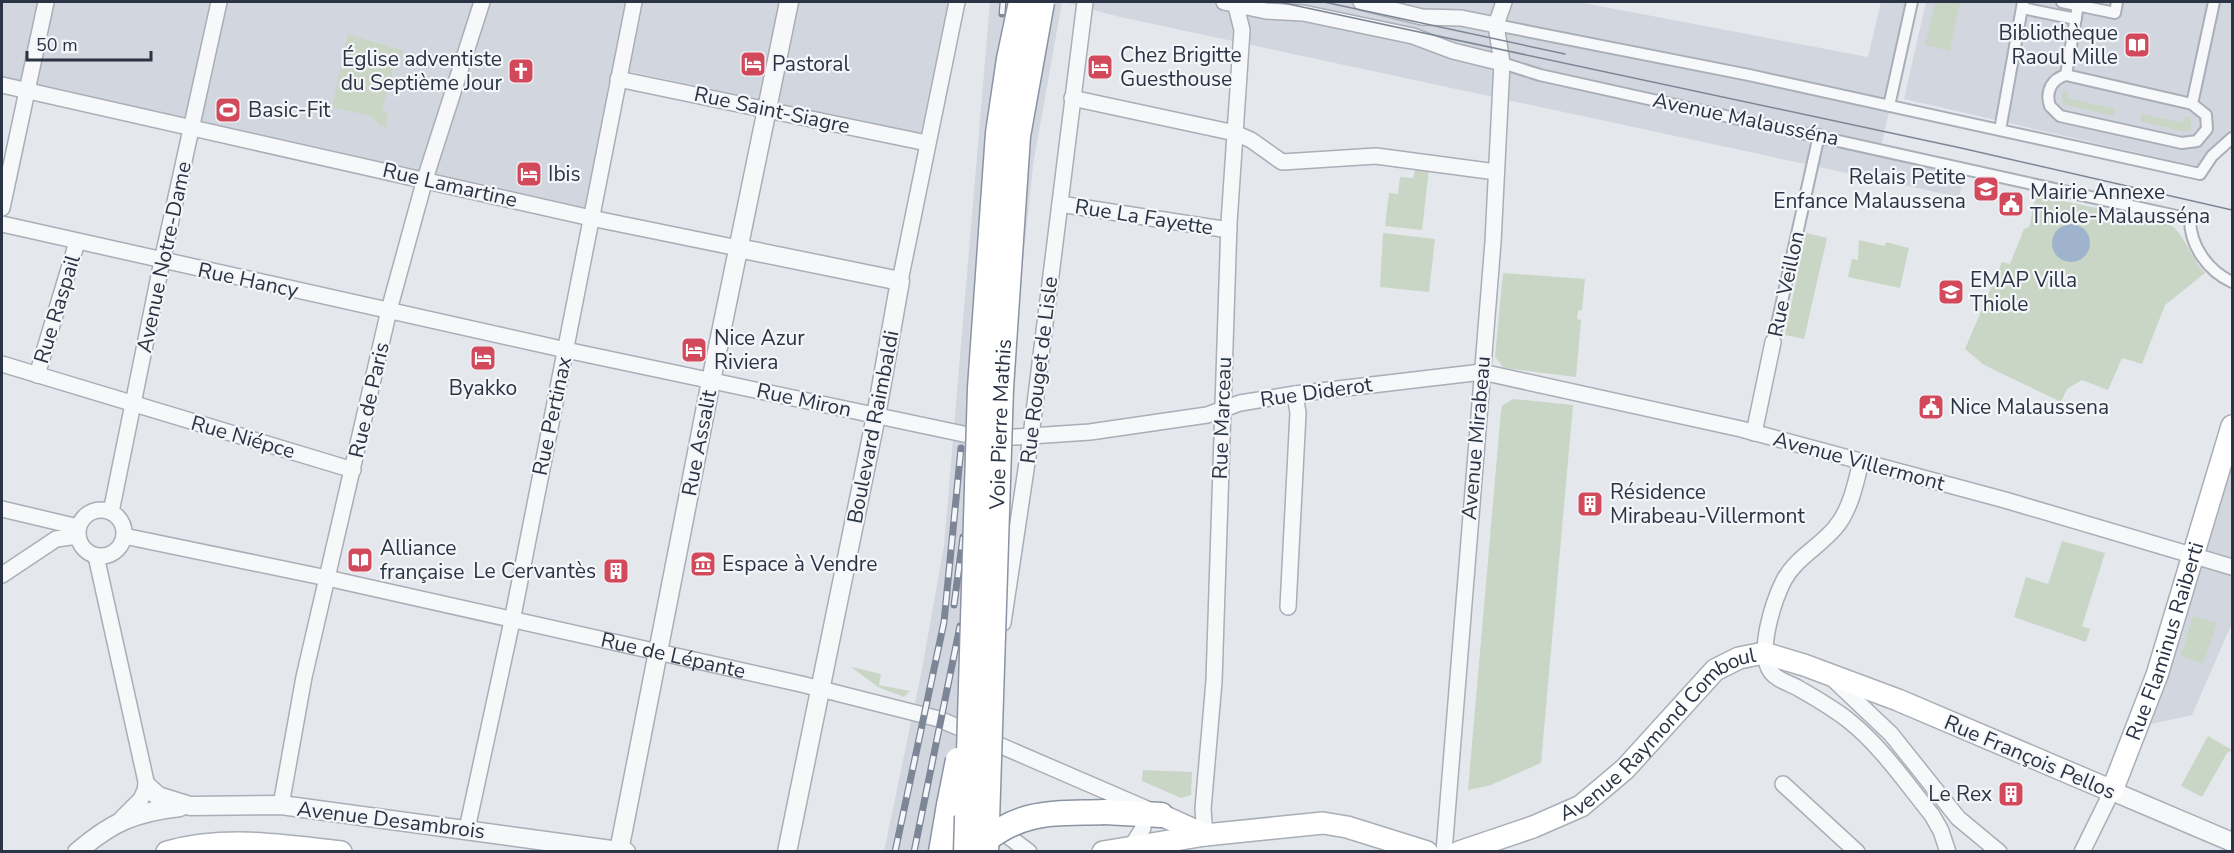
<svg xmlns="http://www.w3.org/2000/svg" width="2234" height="853" font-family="'Nunito Sans',sans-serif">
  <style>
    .built { fill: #d2d6de }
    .green { fill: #c9d6c5 }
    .water { fill: #9fb4cc }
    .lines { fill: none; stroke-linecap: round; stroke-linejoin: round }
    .pedestrian-casing { stroke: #a9aeb7; stroke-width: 14 }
    .minor-casing { stroke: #a9aeb7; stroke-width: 18 }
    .tertiary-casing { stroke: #a9aeb7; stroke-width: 21 }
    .secondary-casing { stroke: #a9aeb7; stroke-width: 24 }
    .trunk-casing { stroke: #8b94a3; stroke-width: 27 }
    .pedestrian { stroke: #f7f8fa; stroke-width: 10 }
    .minor { stroke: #f7f8fa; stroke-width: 15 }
    .tertiary { stroke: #f7f8fa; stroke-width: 18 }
    .secondary { stroke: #fff; stroke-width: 21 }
    .trunk { stroke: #fff; stroke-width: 24 }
    .tram { stroke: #7d8696; stroke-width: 1.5 }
    .rail-casing { stroke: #7d8696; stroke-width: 7 }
    .rail { stroke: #f4f6f9; stroke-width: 4.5; stroke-dasharray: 14; stroke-linecap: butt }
    .trunk-bridge-casing { stroke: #8b94a3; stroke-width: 27; stroke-linecap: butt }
    .trunk-bridge { stroke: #fff; stroke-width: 24 }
    .labels { text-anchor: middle; stroke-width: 4.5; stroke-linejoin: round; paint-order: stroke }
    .poi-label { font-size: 21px; fill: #2b3445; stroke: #f4f6f9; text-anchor: start }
    .street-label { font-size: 21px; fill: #2b3445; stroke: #f4f6f9 }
  </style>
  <rect width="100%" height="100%" fill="#e4e7ec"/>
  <path class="built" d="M2,2H949L921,134L627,71L600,215L2,79Z
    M990,2H1062L1033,165L1022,272L1008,464L986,610L936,851L884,852L922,669L944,546Z
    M1065,2H1578L1868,57L1881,2H1915L1879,154L1965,172L1959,197L1116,16Z
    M1926,2H2232V136L2226,135L2200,167L1904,99Z
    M2232,465V623L2192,715L2146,725Z"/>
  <path class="green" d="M1935,2H1960L1950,51L1925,45Z
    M348,34L403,51L398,67H394L382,110L387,112V127L380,126L371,116L332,107Z
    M2064,91L2068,92L2066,98L2115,109L2113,116L2063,104L2061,94Z
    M2142,114L2184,123V117H2190L2191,129L2185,132L2140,121Z
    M1416,166L1429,169L1422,230L1385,226L1389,193L1398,194L1400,177L1413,178Z
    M2036,195L2170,224C2187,238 2190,257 2205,273L2165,305L2142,364L2122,358L2108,390L2082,380L2067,389L2061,402L1984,365L1965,349L2002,262L2010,264L2024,229L2029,227Z
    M1383,233L1435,239L1429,292L1380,287Z
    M1806,233L1827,238L1804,339L1785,335Z
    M1859,240L1885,246L1886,242L1909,248L1900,288L1848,277L1852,259L1858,260Z
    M1503,273L1585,279L1582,310L1578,311L1577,319L1581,320L1576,377L1504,368L1495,357Z
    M1513,399L1573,405L1541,763L1491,785L1468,790L1501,411L1502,406Z
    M2062,541L2105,553L2082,626L2090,629L2086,642L2014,617L2026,577L2048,584Z
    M2193,616L2217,623L2203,664L2181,656Z
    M851,667L881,674L879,685L910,691L904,697L878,687Z
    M2208,736L2232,750L2227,753L2202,797L2181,786Z
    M1143,770L1192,772L1191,795L1181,798L1142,781Z"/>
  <path class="water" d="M2052 243a19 19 0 1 1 38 0a19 19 0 1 1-38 0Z"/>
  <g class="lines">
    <g class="pedestrian-casing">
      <path id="pedestrian" d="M2062,2L2115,13L2117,2
        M2022,8L2076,19
        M1496,25L1749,75L2200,174L2212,156L2232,138
        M1502,63L1540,75L2190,219C2190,246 2208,271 2232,282
        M2066,75L2192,104L2206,115L2207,129L2197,141L2182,143L2060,116L2050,106C2045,91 2052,79 2066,75Z
        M2066,75L2078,5
        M2192,104L2214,2
        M1889,106L1912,2
        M2000,130L2023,2
        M1773,342L1819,135"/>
    </g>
    <g class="minor-casing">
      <g id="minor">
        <path d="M1224,2L1266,11L1303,13L1413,36L1453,51L1502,63"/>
        <path d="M1361,2L1422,17L1461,18L1496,25"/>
        <path d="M618,79L927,143"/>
        <path d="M2,85L591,218L738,248"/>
        <path d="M1072,98L1235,133L1251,140L1282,162L1376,156L1496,172"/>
        <path d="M1060,204L1229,230"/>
        <path d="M2,208L46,2"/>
        <path d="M2,224L566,350L973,436L1015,437L1090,432L1207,415L1240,403L1295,394L1482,372L1741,429L2005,500L2232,567"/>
        <path d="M900,281L957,2"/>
        <path d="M2,364L353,470"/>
        <path d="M37,375L77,242"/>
        <path d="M1754,433L1773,342"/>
        <path d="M1861,461C1856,483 1850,511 1835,528C1819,547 1796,558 1784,580C1774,600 1756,652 1771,672C1777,680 1789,683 1798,688C1815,698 1833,708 1848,720C1881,746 1906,783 1932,815L1941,831L1948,852"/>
        <path d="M2,509L78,527"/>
        <circle cx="101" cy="533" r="23"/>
        <path d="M111,512L162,261L219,2"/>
        <path id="s1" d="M124,536L327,578L801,684L939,719L1147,809"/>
        <path d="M96,556L147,786L141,799L121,819"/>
        <path d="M2,575L56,539L78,536"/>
        <path d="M1288,607L1298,413L1295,394"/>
        <path d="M1003,623L1031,436L1085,2"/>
        <path d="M1834,680L1891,734L1958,818L1999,852"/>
        <path d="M1783,784L1857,852"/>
        <path d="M281,805L304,677L389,310L425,179L482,2"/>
        <path d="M998,823L1008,836L1029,852"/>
        <path d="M467,829L512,621L634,2"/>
        <path d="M1205,835L1203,809L1214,681L1229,223L1242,30L1235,2"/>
        <path d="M1131,847L1143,828V808"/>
        <path d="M1444,852L1493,242L1502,63L1496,25L1504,2"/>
        <path d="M2082,852L2112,791"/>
      </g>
    </g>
    <g class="tertiary-casing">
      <path id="tertiary" d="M738,248L900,281L876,416L787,852
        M147,786L158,796L190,806L281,805L626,852
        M2112,791L2232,842
        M619,851L711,381L789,2
        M77,852C112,822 135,812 180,807"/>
    </g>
    <g class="secondary-casing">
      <g id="secondary">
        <path d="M1161,815L1205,835"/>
        <path d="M167,852C224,836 284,845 341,852"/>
        <path d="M1103,852L1205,835L1323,823L1347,827L1427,852"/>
        <path id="s2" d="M1459,852L1533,827L1581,806L1625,769L1715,670L1739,658L1764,653L1804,665L1898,700L2112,791L2157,675L2232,426"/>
      </g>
    </g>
    <g class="trunk-casing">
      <path id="trunk" d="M1104,812L1161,815
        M941,852L949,805"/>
    </g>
    <use href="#pedestrian" class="pedestrian"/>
    <use href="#minor" class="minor"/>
    <use href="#tertiary" class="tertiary"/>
    <use href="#secondary" class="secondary"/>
    <use href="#trunk" class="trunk"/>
    <path class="tram" d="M1279,2L1961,148L2232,210
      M1324,2L1565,54"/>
    <g class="rail-casing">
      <path id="rail" d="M1002,14L1003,2
        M954,605L963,537
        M895,852L944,622L961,448
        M914,852L960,626"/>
    </g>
    <use href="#rail" class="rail"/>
    <g class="trunk-bridge-casing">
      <g id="trunk-bridge">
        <path d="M949,805L958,760"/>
        <path d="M978,846C1022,809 1050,814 1104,812"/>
        <path d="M966,852L980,388L998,133L1009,59L1021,2"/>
        <path id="s3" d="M986,852L1001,388L1018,136L1042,2"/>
      </g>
    </g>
    <use href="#trunk-bridge" class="trunk-bridge"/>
  </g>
  <defs>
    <g id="library-square" transform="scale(1.35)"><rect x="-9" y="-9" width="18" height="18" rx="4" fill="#d1495b" stroke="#f4f6f9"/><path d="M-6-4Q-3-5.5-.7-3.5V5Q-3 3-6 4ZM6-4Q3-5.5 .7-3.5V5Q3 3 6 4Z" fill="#fff"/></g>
    <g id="hotel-square" transform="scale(1.35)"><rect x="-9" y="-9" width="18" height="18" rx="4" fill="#d1495b" stroke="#f4f6f9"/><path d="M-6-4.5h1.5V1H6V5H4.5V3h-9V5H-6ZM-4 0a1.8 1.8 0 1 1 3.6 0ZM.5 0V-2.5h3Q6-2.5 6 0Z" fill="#fff"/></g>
    <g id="church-square" transform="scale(1.35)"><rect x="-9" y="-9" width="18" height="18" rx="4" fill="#d1495b" stroke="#f4f6f9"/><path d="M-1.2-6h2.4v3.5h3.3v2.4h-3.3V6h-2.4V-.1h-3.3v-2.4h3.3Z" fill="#fff"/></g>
    <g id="stadium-square" transform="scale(1.35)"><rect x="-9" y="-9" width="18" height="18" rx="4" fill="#d1495b" stroke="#f4f6f9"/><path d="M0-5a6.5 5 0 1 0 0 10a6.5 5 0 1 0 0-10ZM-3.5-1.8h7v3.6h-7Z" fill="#fff"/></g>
    <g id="school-square" transform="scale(1.35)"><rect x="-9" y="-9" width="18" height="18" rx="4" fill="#d1495b" stroke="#f4f6f9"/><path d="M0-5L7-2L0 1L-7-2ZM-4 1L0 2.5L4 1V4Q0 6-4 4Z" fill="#fff"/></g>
    <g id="civic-square" transform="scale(1.35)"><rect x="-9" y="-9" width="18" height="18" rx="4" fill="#d1495b" stroke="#f4f6f9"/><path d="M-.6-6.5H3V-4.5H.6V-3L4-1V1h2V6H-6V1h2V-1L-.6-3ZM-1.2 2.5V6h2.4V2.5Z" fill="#fff"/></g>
    <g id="university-square" transform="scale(1.35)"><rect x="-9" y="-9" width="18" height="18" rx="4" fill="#d1495b" stroke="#f4f6f9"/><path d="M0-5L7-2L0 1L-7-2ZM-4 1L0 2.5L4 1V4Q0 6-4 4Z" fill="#fff"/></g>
    <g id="building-square" transform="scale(1.35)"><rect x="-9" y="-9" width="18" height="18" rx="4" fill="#d1495b" stroke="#f4f6f9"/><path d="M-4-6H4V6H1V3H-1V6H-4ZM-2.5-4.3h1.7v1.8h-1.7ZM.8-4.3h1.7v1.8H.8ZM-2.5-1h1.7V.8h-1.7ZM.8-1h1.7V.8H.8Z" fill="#fff"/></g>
    <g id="museum-square" transform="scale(1.35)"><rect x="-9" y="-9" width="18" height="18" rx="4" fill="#d1495b" stroke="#f4f6f9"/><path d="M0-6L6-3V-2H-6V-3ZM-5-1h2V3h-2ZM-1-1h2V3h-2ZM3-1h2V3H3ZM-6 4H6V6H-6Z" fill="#fff"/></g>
  </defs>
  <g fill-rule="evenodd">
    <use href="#library-square" x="2137" y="45"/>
    <use href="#hotel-square" x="753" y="64"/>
    <use href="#hotel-square" x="1100" y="67"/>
    <use href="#church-square" x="521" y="71"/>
    <use href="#stadium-square" x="228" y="110"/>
    <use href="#hotel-square" x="529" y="174"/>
    <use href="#school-square" x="1986" y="189"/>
    <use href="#civic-square" x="2011" y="204"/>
    <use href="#university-square" x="1951" y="292"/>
    <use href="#hotel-square" x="694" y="350"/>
    <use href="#hotel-square" x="483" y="358"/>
    <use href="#civic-square" x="1931" y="407"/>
    <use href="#building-square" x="1590" y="504"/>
    <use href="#library-square" x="360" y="560"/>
    <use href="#museum-square" x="703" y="564"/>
    <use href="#building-square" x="616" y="571"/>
    <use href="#building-square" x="2011" y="794"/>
  </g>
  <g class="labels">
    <g class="poi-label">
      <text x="2118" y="40" text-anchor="end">Bibliothèque<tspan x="2118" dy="24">Raoul Mille</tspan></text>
      <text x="1120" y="62">Chez Brigitte<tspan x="1120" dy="24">Guesthouse</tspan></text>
      <text x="502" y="66" text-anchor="end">Église adventiste<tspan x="502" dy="24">du Septième Jour</tspan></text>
      <text x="772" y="71">Pastoral</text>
      <text x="248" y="117">Basic-Fit</text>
      <text x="548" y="181">Ibis</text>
      <text x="1966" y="184" text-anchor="end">Relais Petite<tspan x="1966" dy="24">Enfance Malaussena</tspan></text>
      <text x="2030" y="199">Mairie Annexe<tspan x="2030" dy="24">Thiole-Malausséna</tspan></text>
      <text x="1970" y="287">EMAP Villa<tspan x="1970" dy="24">Thiole</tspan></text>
      <text x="714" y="345">Nice Azur<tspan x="714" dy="24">Riviera</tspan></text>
      <text x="483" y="395" text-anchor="middle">Byakko</text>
      <text x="1950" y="414">Nice Malaussena</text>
      <text x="1610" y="499">Résidence<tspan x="1610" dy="24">Mirabeau-Villermont</tspan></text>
      <text x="380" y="555">Alliance<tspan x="380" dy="24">française</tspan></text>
      <text x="722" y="571">Espace à Vendre</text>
      <text x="596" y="578" text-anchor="end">Le Cervantès</text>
      <text x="1992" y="801" text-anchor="end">Le Rex</text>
    </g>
    <g class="street-label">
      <text transform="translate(772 110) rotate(12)" y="7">Rue Saint-Siagre</text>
      <text transform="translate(1746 119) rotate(12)" y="7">Avenue Malausséna</text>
      <text transform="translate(450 185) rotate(13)" y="7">Rue Lamartine</text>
      <text transform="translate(1144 217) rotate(9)" y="7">Rue La Fayette</text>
      <text transform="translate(164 257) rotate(-78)" y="7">Avenue Notre-Dame</text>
      <text transform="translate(248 280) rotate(12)" y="7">Rue Hancy</text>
      <text transform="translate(1786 284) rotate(-78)" y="7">Rue Veillon</text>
      <text transform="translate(57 309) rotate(-73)" y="7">Rue Raspail</text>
      <text transform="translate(1039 370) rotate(-83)" y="7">Rue Rouget de Lisle</text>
      <text transform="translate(1316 392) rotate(-8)" y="7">Rue Diderot</text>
      <text transform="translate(369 400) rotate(-77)" y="7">Rue de Paris</text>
      <text transform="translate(804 400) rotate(12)" y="7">Rue Miron</text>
      <text transform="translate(552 416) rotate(-78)" y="7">Rue Pertinax</text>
      <text transform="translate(1222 418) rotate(-88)" y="7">Rue Marceau</text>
      <text dy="7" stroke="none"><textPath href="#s3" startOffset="428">Voie Pierre Mathis</textPath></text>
      <text transform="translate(873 427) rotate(-79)" y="7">Boulevard Raimbaldi</text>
      <text transform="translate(243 437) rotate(16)" y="7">Rue Niépce</text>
      <text transform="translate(1476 438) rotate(-85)" y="7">Avenue Mirabeau</text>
      <text transform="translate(699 443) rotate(-79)" y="7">Rue Assalit</text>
      <text transform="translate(1859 461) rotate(15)" y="7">Avenue Villermont</text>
      <text dy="7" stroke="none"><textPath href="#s2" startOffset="908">Rue Flaminus Raiberti</textPath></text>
      <text dy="7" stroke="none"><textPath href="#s1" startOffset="562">Rue de Lépante</textPath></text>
      <text dy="7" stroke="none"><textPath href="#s2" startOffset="237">Avenue Raymond Comboul</textPath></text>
      <text transform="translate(2030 757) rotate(23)" y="7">Rue François Pellos</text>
      <text transform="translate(391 820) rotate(7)" y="7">Avenue Desambrois</text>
    </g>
  </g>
  <rect width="2234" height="853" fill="none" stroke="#2b3445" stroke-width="6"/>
  <path d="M27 51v9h124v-9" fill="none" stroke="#2b3445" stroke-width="3"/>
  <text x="36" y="51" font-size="18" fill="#2b3445" stroke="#f4f6f9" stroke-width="4.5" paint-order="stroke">50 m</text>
</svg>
